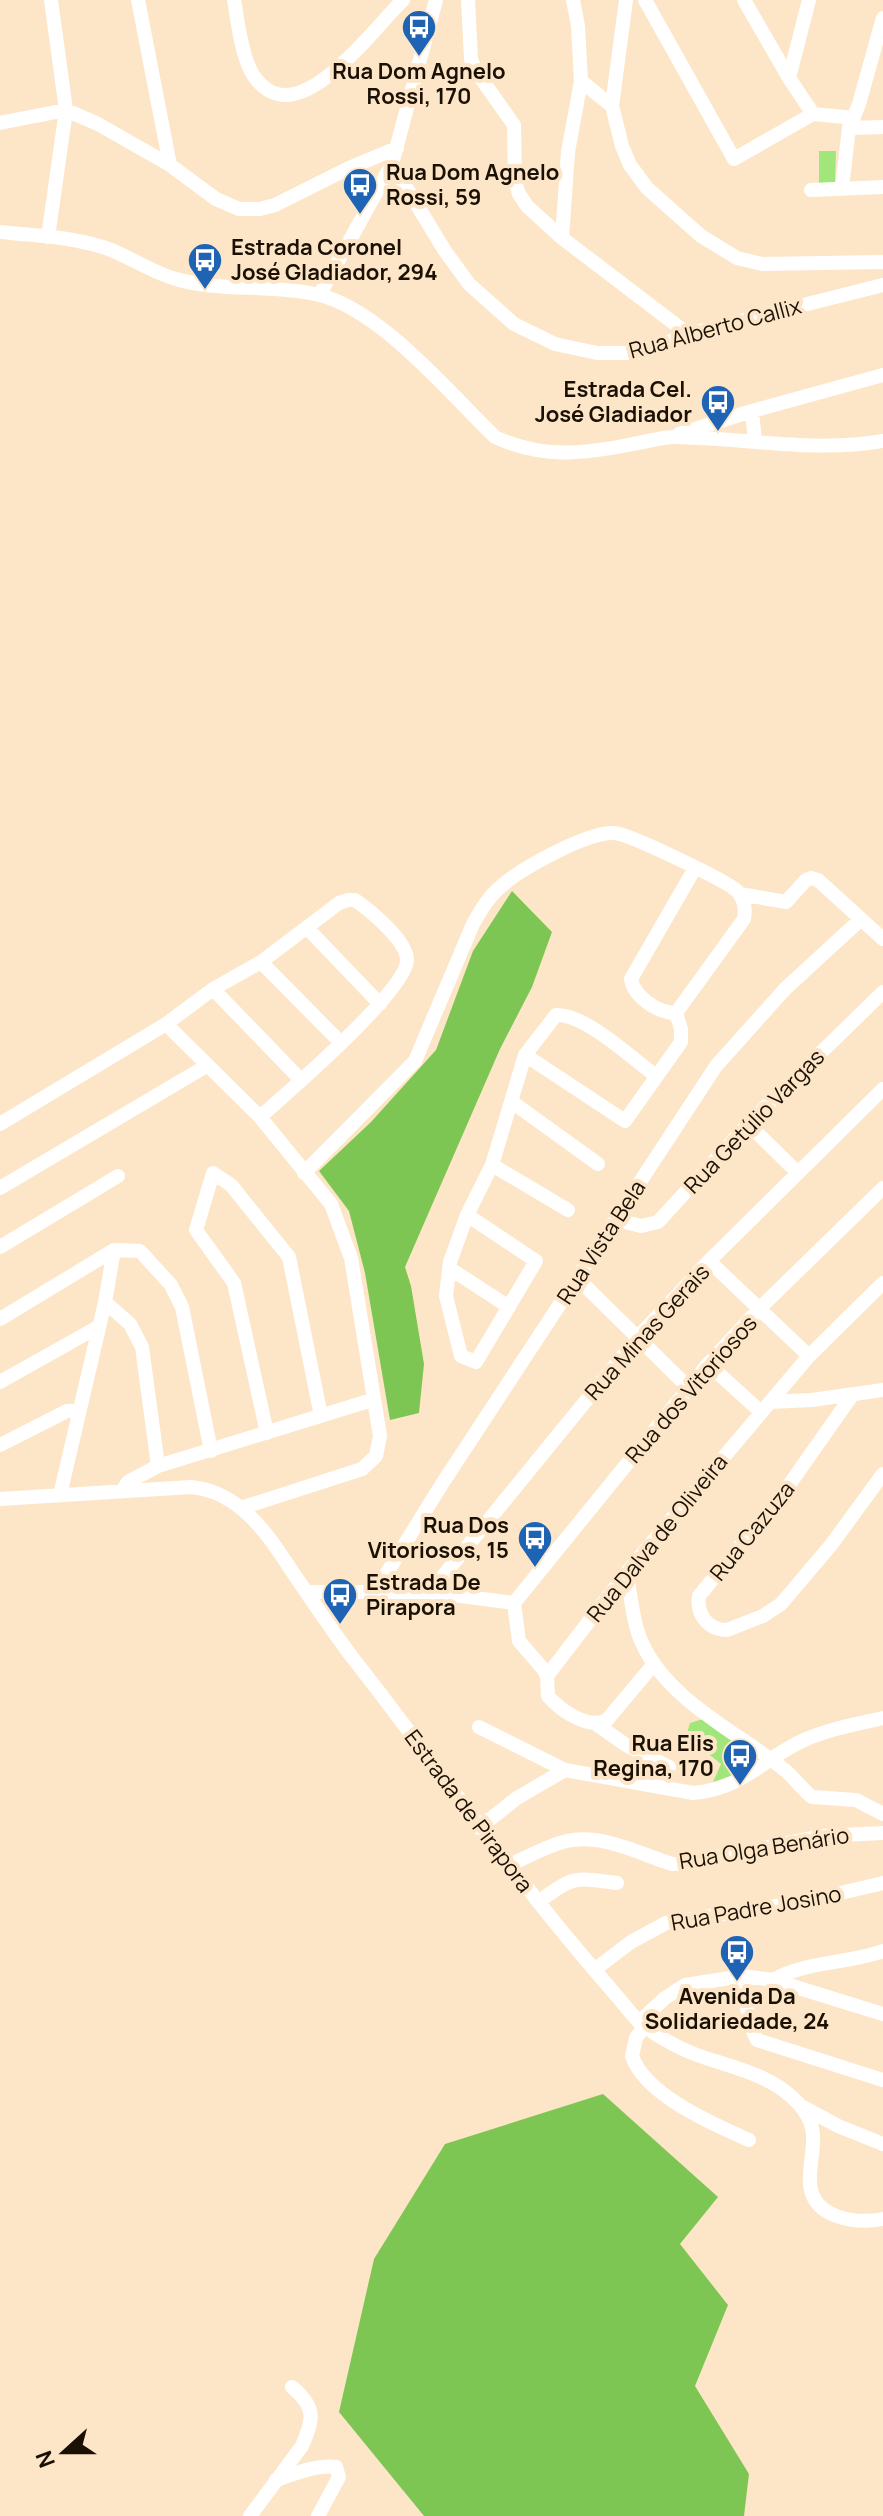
<svg xmlns="http://www.w3.org/2000/svg" width="883" height="2516" font-family="Manrope,sans-serif">
  <style>
    .green { fill: #a1e67a }
    .forest { fill: #7ec653 }
    .lines { fill: none; stroke-linecap: round; stroke-linejoin: round }
    .minor { stroke: #fff; stroke-width: 14 }
    .labels { text-anchor: middle; stroke-width: 8; stroke-linejoin: round; paint-order: stroke }
    .poi-label { font-size: 22px; font-weight: bold; fill: #1a1004; stroke: #fde6c8; text-anchor: start }
    .street-label { font-size: 22px; fill: #1a1004; stroke: #fde6c8 }
  </style>
  <rect width="100%" height="100%" fill="#fde6c8"/>
  <path class="green" d="M819,151H836L835,183H819Z
    M706,1718L760,1759L734,1775L713,1782L721,1764L686,1736L690,1723Z"/>
  <path class="forest" d="M512,891L552,932L532,987L500,1049L405,1267L411,1286L424,1364L419,1413L390,1420L365,1273L349,1211L319,1171L371,1122L436,1050L473,951Z
    M603,2094L718,2197L680,2244L728,2305L695,2386L749,2474L744,2516H424L339,2412L374,2259L445,2144Z"/>
  <g class="lines">
    <path class="minor" d="M138,0L170,165
      M234,0C238,22 240,46 249,67C253,77 259,84 268,90C310,117 375,27 403,0
      M468,0L471,59L475,70L514,125L515,181L519,194L527,206L562,238L688,334
      M626,0L612,106L622,146L630,165L647,188L701,236L737,258L762,264L883,262
      M645,0L734,159L813,114
      M744,0L789,78L813,114
      M789,78L809,0
      M581,81L612,106
      M813,114L854,118
      M0,123L66,110L98,124L170,165L216,199L239,209H260L275,205L349,168L397,148
      M849,128L883,127
      M392,164L445,251L469,284L514,324L555,344L597,353H634L648,351L688,334L883,285
      M842,188L849,128L859,104L883,18
      M811,190L883,187
      M0,232C35,235 69,237 103,247C128,255 150,272 176,279C219,292 270,284 315,294C379,307 449,393 495,437C542,459 584,454 633,444C646,442 661,437 675,437C745,438 814,453 883,441
      M48,237L66,110L51,0
      M562,238L568,152L581,81L578,26L573,0
      M320,294L392,164L436,0
      M752,411L755,441
      M679,434L752,411L883,375
      M740,894L786,902L806,880L811,878L818,880L883,939
      M307,928L380,1004
      M261,962L341,1043
      M213,989L301,1080
      M676,1013C658,1013 634,997 631,979L695,868
      M166,1024L260,1117L331,1204L351,1258L380,1436L376,1456L362,1469L241,1508
      M525,1055L625,1121L681,1042V1029L676,1013
      M512,1102L598,1164
      M0,1124L166,1024L213,989L261,962L339,903L348,900H355C371,911 407,941 407,960C407,990 286,1094 260,1117
      M748,1124L798,1173
      M492,1165L568,1210
      M304,1173L415,1061L473,924C480,911 487,899 498,889C518,870 586,832 614,833C628,833 724,880 736,890C744,897 746,909 744,919L676,1013
      M0,1188L208,1065
      M467,1215L536,1261L476,1362L461,1356L446,1296L450,1262L467,1215L492,1165L525,1055L556,1015C584,1013 633,1059 656,1076
      M617,1220L641,1226L658,1222L748,1124L883,992
      M0,1247L118,1176
      M709,1261L809,1356
      M449,1268L509,1307
      M577,1278L688,1387
      M105,1302L130,1324L142,1347L158,1466
      M0,1319L114,1250L140,1251L171,1285L182,1307L211,1451
      M708,1364L761,1412
      M0,1382L98,1327
      M853,1394L782,1495L699,1596C696,1614 708,1630 727,1630L763,1616L781,1604L831,1545L883,1474
      M770,1402L812,1400L883,1390
      M267,1433L234,1283L196,1230L213,1173L231,1185L289,1257L321,1416
      M0,1445L67,1411H79
      M122,1491L128,1482L158,1466L372,1400
      M60,1495L105,1302L114,1250
      M0,1499L191,1487C245,1492 272,1542 300,1583C317,1608 334,1633 352,1657C423,1747 488,1841 561,1930C579,1952 597,1973 615,1994C623,2003 631,2014 639,2022C655,2035 678,2048 697,2055C733,2068 772,2074 799,2104C824,2132 808,2154 810,2184C813,2219 857,2224 883,2219
      M626,1573C632,1597 632,1623 643,1645C669,1701 739,1733 786,1771C795,1779 802,1789 812,1797L856,1800L883,1814
      M306,1592H430L514,1603
      M375,1592L442,1484L716,1066L785,989L860,920
      M430,1592L638,1337L709,1261L883,1089
      M514,1603L708,1364L760,1308L883,1188
      M514,1603L519,1641L544,1670L547,1676L548,1696C560,1710 588,1730 607,1720L653,1665
      M547,1676L626,1573L809,1356L883,1283
      M596,1724L626,1745L669,1767
      M479,1727L565,1770L693,1793C743,1789 762,1759 804,1740C829,1729 857,1724 883,1718
      M479,1828L517,1798L565,1770
      M509,1865C528,1857 548,1845 567,1841C601,1833 640,1854 672,1864H681L822,1836L883,1833
      M538,1902C575,1876 572,1877 617,1883
      M594,1970L631,1942L666,1923L807,1901L883,1883
      M743,1976L749,2023L757,2040L883,2080
      M773,1980C807,1961 846,1964 883,1951
      M639,2022L665,1998L685,1985L743,1976L773,1980L883,2014
      M645,2025L636,2038L632,2056C645,2095 713,2124 749,2140
      M801,2106L838,2126L883,2144
      M276,2480C294,2474 317,2464 336,2467L339,2477L318,2516
      M250,2516L302,2446C314,2418 316,2407 292,2387"/>
  </g>
  <defs>
    <g id="bus-pin" transform="scale(1.8)"><path d="M0 17L-7.5 6A9.5 9.5 0 1 1 7.5 6Z" fill="#1f63b4" stroke="#fde6c8"/><path d="M-5-6H5V4H4V6H2V4H-2V6H-4V4H-5ZM-3.5-4V0h7V-4ZM-3.5 1.2v1.5H-2V1.2ZM2 1.2v1.5H3.5V1.2Z" fill="#fff"/></g>
  </defs>
  <g fill-rule="evenodd">
    <use href="#bus-pin" x="419" y="27"/>
    <use href="#bus-pin" x="360" y="185"/>
    <use href="#bus-pin" x="205" y="260"/>
    <use href="#bus-pin" x="718" y="402"/>
    <use href="#bus-pin" x="535" y="1538"/>
    <use href="#bus-pin" x="340" y="1595"/>
    <use href="#bus-pin" x="740" y="1756"/>
    <use href="#bus-pin" x="737" y="1952"/>
  </g>
  <g class="labels">
    <g class="poi-label">
      <text x="419" y="79" text-anchor="middle">Rua Dom Agnelo<tspan x="419" dy="25">Rossi, 170</tspan></text>
      <text x="386" y="180">Rua Dom Agnelo<tspan x="386" dy="25">Rossi, 59</tspan></text>
      <text x="231" y="255">Estrada Coronel<tspan x="231" dy="25">José Gladiador, 294</tspan></text>
      <text x="692" y="397" text-anchor="end">Estrada Cel.<tspan x="692" dy="25">José Gladiador</tspan></text>
      <text x="509" y="1533" text-anchor="end">Rua Dos<tspan x="509" dy="25">Vitoriosos, 15</tspan></text>
      <text x="366" y="1590">Estrada De<tspan x="366" dy="25">Pirapora</tspan></text>
      <text x="714" y="1751" text-anchor="end">Rua Elis<tspan x="714" dy="25">Regina, 170</tspan></text>
      <text x="737" y="2004" text-anchor="middle">Avenida Da<tspan x="737" dy="25">Solidariedade, 24</tspan></text>
    </g>
    <g class="street-label">
      <text transform="translate(715 328) rotate(-15)" y="8">Rua Alberto Callix</text>
      <text transform="translate(754 1121) rotate(-46)" y="8">Rua Getúlio Vargas</text>
      <text transform="translate(601 1242) rotate(-57)" y="8">Rua Vista Bela</text>
      <text transform="translate(647 1332) rotate(-48)" y="8">Rua Minas Gerais</text>
      <text transform="translate(691 1389) rotate(-49)" y="8">Rua dos Vitoriosos</text>
      <text transform="translate(752 1531) rotate(-51)" y="8">Rua Cazuza</text>
      <text transform="translate(657 1538) rotate(-51)" y="8">Rua Dalva de Oliveira</text>
      <text transform="translate(469 1811) rotate(53)" y="8">Estrada de Pirapora</text>
      <text transform="translate(764 1848) rotate(-9)" y="8">Rua Olga Benário</text>
      <text transform="translate(756 1908) rotate(-10)" y="8">Rua Padre Josino</text>
    </g>
  </g>
  <g transform="translate(64 2452) rotate(249)" stroke="#fde6c8" stroke-width="6" paint-order="stroke">
  <path d="M0-6L14 30L0 20L-14 30Z" fill="#1a1004"/>
  <text y="-12" font-size="22" font-weight="bold" text-anchor="middle" fill="#1a1004">N</text>
  </g>
</svg>
